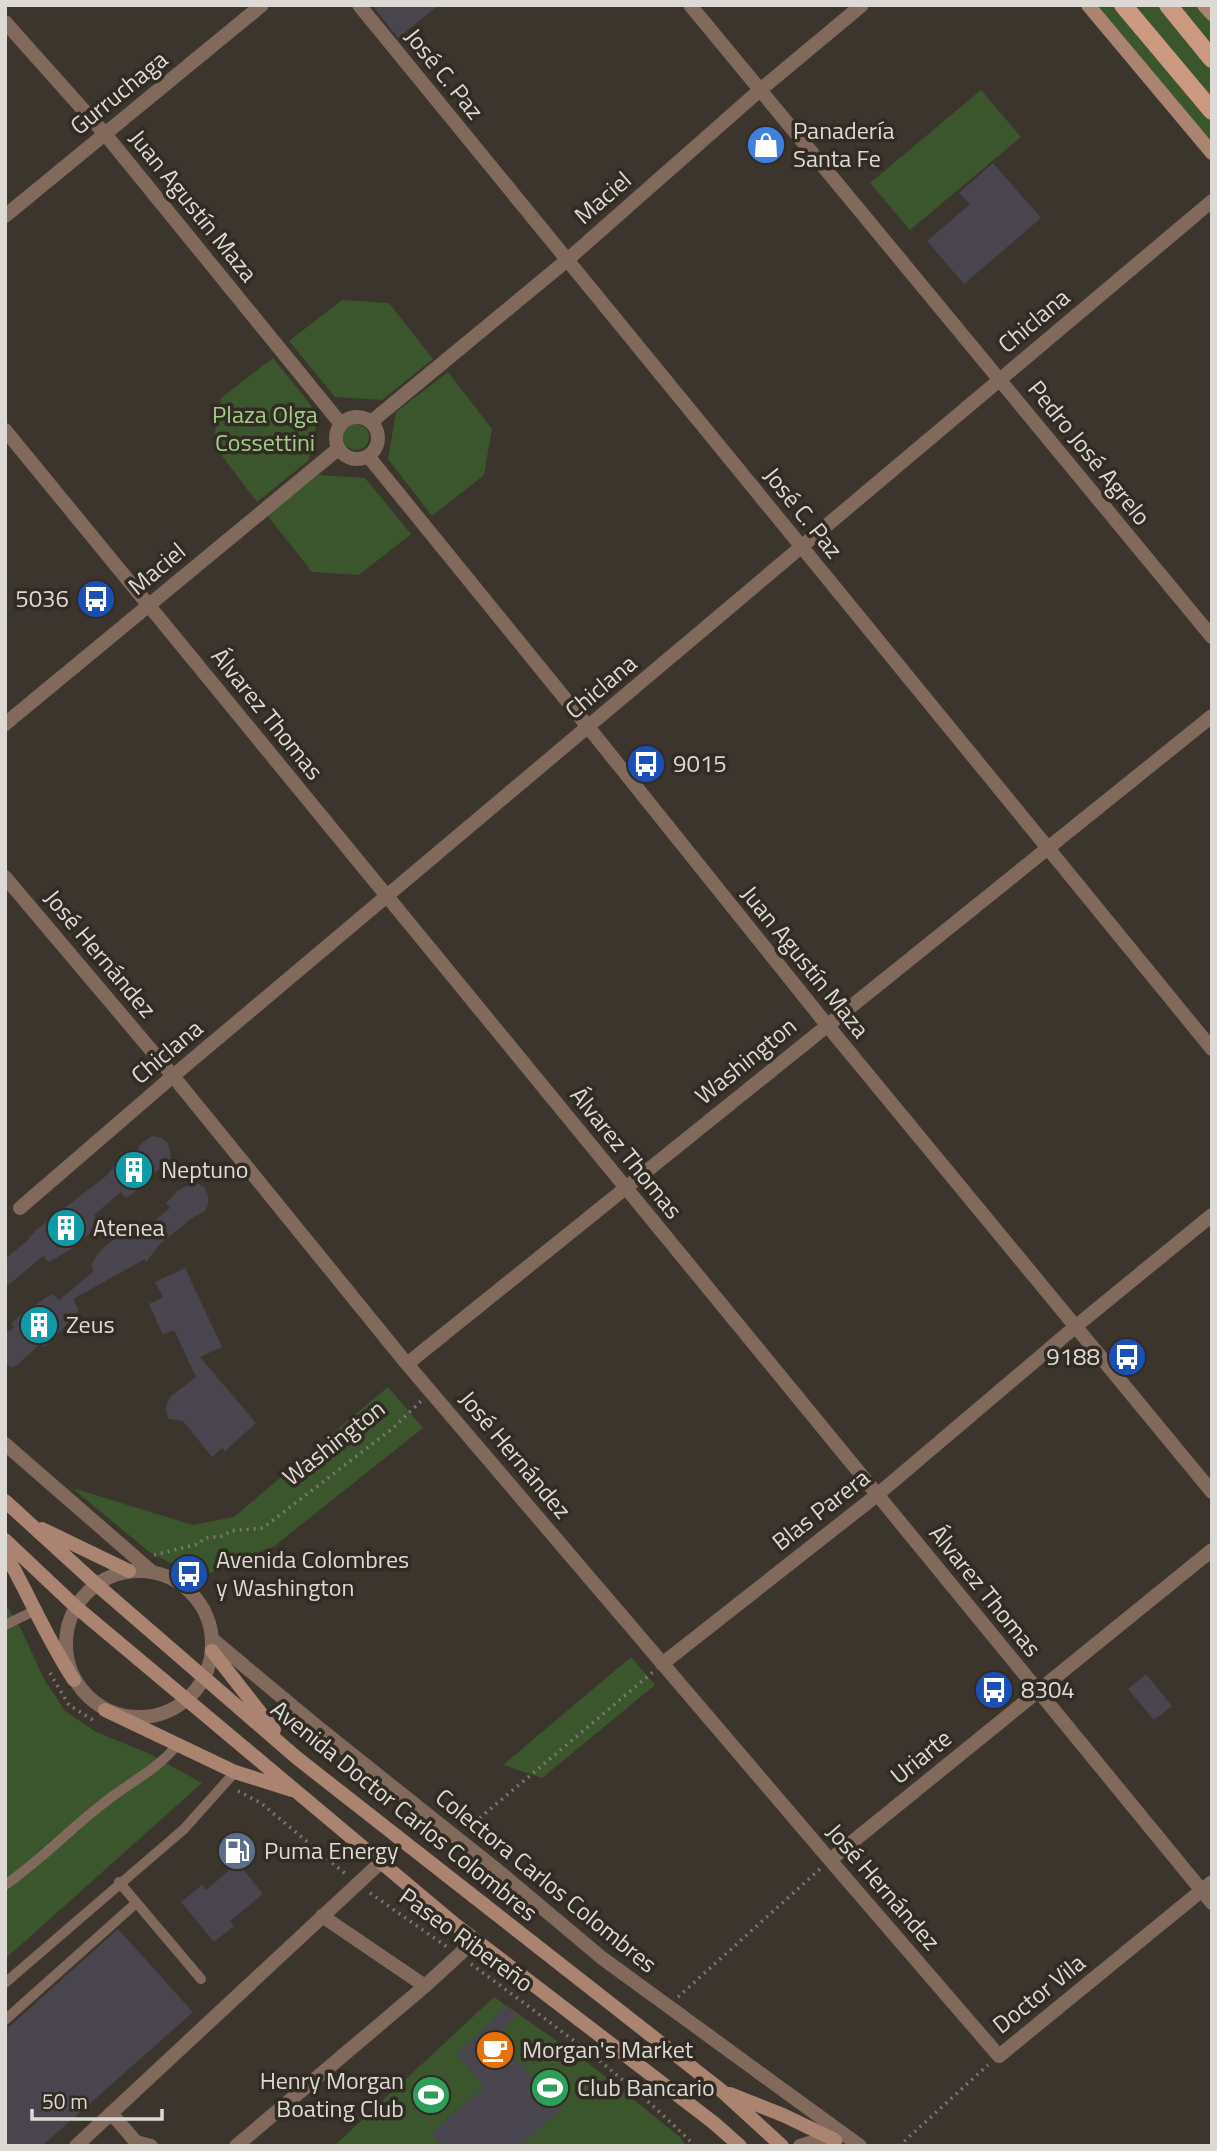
<svg xmlns="http://www.w3.org/2000/svg" width="1217" height="2151" font-family="'Titillium Web',sans-serif">
  <style>
    .green { fill: #3b562c }
    .building { fill: #49454e }
    .lines { fill: none; stroke-linecap: round; stroke-linejoin: round }
    .path { stroke: #7c7771; stroke-width: 3.5; stroke-dasharray: 2 5; stroke-linecap: butt }
    .lane { stroke: #81695c; stroke-width: 10 }
    .street { stroke: #81695c; stroke-width: 14 }
    .secondary { stroke: #ab8471; stroke-width: 14 }
    .primary { stroke: #cb9980; stroke-width: 18 }
    .labels { text-anchor: middle; stroke-width: 7; stroke-linejoin: round; paint-order: stroke }
    .street-label { font-size: 24px; fill: #dddad5; stroke: #312b24 }
    .poi-label { font-size: 24px; fill: #dddad5; stroke: #312b24; text-anchor: start }
    .park-label { font-size: 24px; fill: #a0d086; stroke: #312b24 }
  </style>
  <rect width="100%" height="100%" fill="#3b352e"/>
  <path class="green" d="M1088,5H1204L1212,14V153Z
    M981,90L1021,137L910,230L870,183Z
    M342,300L389,303L433,359L382,400L335,397L289,341Z
    M273,358L318,414L309,460L257,502L213,444L221,398Z
    M448,372L492,429L484,475L432,516L388,459L396,412Z
    M343 437a13 13 0 1 1 26 0a13 13 0 1 1-26 0Z
    M318,475L365,478L411,534L359,575L312,572L267,515Z
    M388,1387L423,1428L273,1547L198,1578L148,1551L72,1488L193,1525L234,1517Z
    M5,1603L21,1629L44,1679L65,1711L96,1732L148,1753L202,1783L5,1959Z
    M631,1657L655,1685L542,1778L503,1765Z
    M494,1997L587,2062L680,2137L686,2146H334Z"/>
  <path class="building" d="M372,5H439L398,38Z
    M993,163L1041,218L964,284L927,241L970,204L959,193Z
    M152,1136L162,1138L168,1143L171,1158L165,1166L149,1176L136,1191L126,1198L121,1192L109,1202L94,1215L97,1220L90,1233L68,1251L49,1262L43,1256L5,1288V1259L27,1241L36,1230L106,1176L120,1160L137,1152L141,1144Z
    M192,1183L199,1184L205,1188L208,1196V1204L205,1211L192,1218L160,1244L146,1262L145,1259L73,1299L79,1310L57,1335L44,1347L40,1344L17,1365L13,1367L5,1365V1333L14,1328L11,1324L21,1314L52,1294L59,1300L94,1271L91,1266L98,1253L119,1234L138,1223L144,1229L170,1208L166,1203L177,1191Z
    M185,1268L222,1347L200,1357L256,1423L225,1451L222,1448L212,1457L183,1421L168,1419L166,1407L170,1397L196,1377L174,1330L163,1335L149,1304L163,1297L155,1282Z
    M1146,1674L1172,1706L1154,1720L1128,1689Z
    M238,1863L263,1894L230,1921L234,1926L214,1942L181,1902L202,1885L206,1890Z
    M118,1929L193,2012L42,2146H5V2027L10,2026Z
    M505,2005L517,2014L497,2040L562,2108L520,2146H442L431,2134L484,2086L456,2054L491,2022Z"/>
  <g class="lines">
    <path class="path" d="M154,1555L198,1544L205,1538L223,1536L230,1531L263,1528L393,1428L421,1401
      M50,1673L69,1705L93,1720
      M238,1791L261,1803L348,1876
      M469,1827L653,1672
      M370,1893L447,1947
      M471,1964C548,2021 627,2077 695,2146
      M678,1997L820,1869
      M899,2146L988,2065"/>
    <path class="lane" d="M5,1625L36,1610
      M119,1882L201,1979
      M5,1885C41,1860 71,1828 105,1802C129,1783 158,1769 177,1745
      M5,1983L184,1829L235,1772
      M5,2020L135,1904"/>
    <path class="street" d="M359,5L1212,1049
      M690,5L1212,637
      M5,22L105,134L341,424
      M5,216L262,5
      M336 438a21 21 0 1 1 42 0a21 21 0 1 1-42 0Z
      M371,422L566,261L760,90L862,5
      M5,430L1212,1903
      M368,456L589,728L827,1025L1212,1492
      M5,724L338,449
      M5,877L173,1076L407,1364L830,1860L999,2056L1212,1882
      M20,1208L173,1076L1212,201
      M407,1364L1212,716
      M5,1444L151,1571
      M66 1644a73 73 0 1 1 146 0a73 73 0 1 1-146 0Z
      M212,1639L320,1729L502,1874L602,1958L860,2146
      M662,1664L877,1495L1075,1327L1212,1215
      M830,1860L1212,1550
      M322,1916L425,1986
      M111,2113L136,2142L151,2146
      M76,2146L381,1862
      M236,2146L425,1986L475,1940
      M800,2146L819,2140H836"/>
    <path class="secondary" d="M1088,5L1212,153
      M1204,5L1212,14
      M5,1501L96,1584L297,1758L722,2091L782,2146
      M42,1529L129,1571
      M5,1540L75,1606L457,1926L714,2123L740,2146
      M5,1553C29,1595 47,1639 74,1680
      M212,1651L274,1730
      M105,1710L235,1772L292,1790
      M730,2094L783,2115L835,2140"/>
    <path class="primary" d="M1123,5L1212,111
      M1168,5L1212,59"/>
  </g>
  <defs>
    <g id="shop-disc" transform="scale(2.0125)"><circle r="9.5" fill="#3f7fe0" stroke="#312b24"/><path d="M-5-2.5h2.3a2.7 3.5 0 0 1 5.4 0H5L5.5 6h-11ZM-1.5-2.5h3a1.5 2.3 0 0 0-3 0Z" fill="#fff"/></g>
    <g id="bus-disc" transform="scale(2.0125)"><circle r="9.5" fill="#1a4fb4" stroke="#312b24"/><path d="M-5-6H5V4H4V6H2V4H-2V6H-4V4H-5ZM-3.5-4V0h7V-4ZM-3.5 1.2v1.5H-2V1.2ZM2 1.2v1.5H3.5V1.2Z" fill="#fff"/></g>
    <g id="building-disc" transform="scale(2.0125)"><circle r="9.5" fill="#0f9aa8" stroke="#312b24"/><path d="M-4-6H4V6H1V3H-1V6H-4ZM-2.5-4.3h1.7v1.8h-1.7ZM.8-4.3h1.7v1.8H.8ZM-2.5-1h1.7V.8h-1.7ZM.8-1h1.7V.8H.8Z" fill="#fff"/></g>
    <g id="fuel-disc" transform="scale(2.0125)"><circle r="9.5" fill="#5c6f8a" stroke="#312b24"/><path d="M-5.5-6h7V0h2V4h1.3V-2.5L3-4.5l.8-.8L6-3V5H2.5V1h-1V6h-7ZM-4.2-4.7v3.2H.2V-4.7Z" fill="#fff"/></g>
    <g id="cafe-disc" transform="scale(2.0125)"><circle r="9.5" fill="#e8710a" stroke="#312b24"/><path d="M-5.5-4.5H6V0H3Q3 3.5 0 3.5H-2.5Q-5.5 3.5-5.5 0ZM3-3.2v2h1.7v-2ZM-6 4.5H4V6H-6Z" fill="#fff"/></g>
    <g id="stadium-disc" transform="scale(2.0125)"><circle r="9.5" fill="#2e9e5b" stroke="#312b24"/><path d="M0-5a6.5 5 0 1 0 0 10a6.5 5 0 1 0 0-10ZM-3.5-1.8h7v3.6h-7Z" fill="#fff"/></g>
  </defs>
  <g fill-rule="evenodd">
    <use href="#shop-disc" x="766" y="145"/>
    <use href="#bus-disc" x="96" y="599"/>
    <use href="#bus-disc" x="646" y="764"/>
    <use href="#building-disc" x="134" y="1170"/>
    <use href="#building-disc" x="66" y="1228"/>
    <use href="#building-disc" x="39" y="1325"/>
    <use href="#bus-disc" x="1127" y="1357"/>
    <use href="#bus-disc" x="189" y="1574"/>
    <use href="#bus-disc" x="994" y="1690"/>
    <use href="#fuel-disc" x="237" y="1851"/>
    <use href="#cafe-disc" x="495" y="2050"/>
    <use href="#stadium-disc" x="550" y="2088"/>
    <use href="#stadium-disc" x="431" y="2095"/>
  </g>
  <g class="labels">
    <g class="street-label">
      <text transform="translate(444 74) rotate(51)" y="8">José C. Paz</text>
      <text transform="translate(119 93) rotate(-39)" y="8">Gurruchaga</text>
      <text transform="translate(603 198) rotate(-41)" y="8">Maciel</text>
      <text transform="translate(193 206) rotate(51)" y="8">Juan Agustín Maza</text>
      <text transform="translate(1034 321) rotate(-40)" y="8">Chiclana</text>
      <text transform="translate(1089 453) rotate(51)" y="8">Pedro José Agrelo</text>
      <text transform="translate(803 513) rotate(51)" y="8">José C. Paz</text>
      <text transform="translate(157 569) rotate(-40)" y="8">Maciel</text>
      <text transform="translate(601 687) rotate(-40)" y="8">Chiclana</text>
      <text transform="translate(267 714) rotate(51)" y="8">Álvarez Thomas</text>
      <text transform="translate(100 954) rotate(50)" y="8">José Hernández</text>
      <text transform="translate(805 962) rotate(51)" y="8">Juan Agustín Maza</text>
      <text transform="translate(167 1052) rotate(-40)" y="8">Chiclana</text>
      <text transform="translate(746 1061) rotate(-39)" y="8">Washington</text>
      <text transform="translate(626 1153) rotate(51)" y="8">Álvarez Thomas</text>
      <text transform="translate(334 1443) rotate(-38)" y="8">Washington</text>
      <text transform="translate(515 1455) rotate(50)" y="8">José Hernández</text>
      <text transform="translate(821 1510) rotate(-38)" y="8">Blas Parera</text>
      <text transform="translate(985 1591) rotate(51)" y="8">Álvarez Thomas</text>
      <text transform="translate(921 1757) rotate(-39)" y="8">Uriarte</text>
      <text transform="translate(404 1811) rotate(39)" y="8">Avenida Doctor Carlos Colombres</text>
      <text transform="translate(546 1881) rotate(39)" y="8">Colectora Carlos Colombres</text>
      <text transform="translate(883 1887) rotate(49)" y="8">José Hernández</text>
      <text transform="translate(466 1940) rotate(36)" y="8">Paseo Ribereño</text>
      <text transform="translate(1039 1994) rotate(-39)" y="8">Doctor Vila</text>
    </g>
    <g class="poi-label">
      <text x="793" y="139">Panadería<tspan x="793" dy="28">Santa Fe</tspan></text>
      <text x="69" y="607" text-anchor="end">5036</text>
      <text x="673" y="772">9015</text>
      <text x="161" y="1178">Neptuno</text>
      <text x="93" y="1236">Atenea</text>
      <text x="66" y="1333">Zeus</text>
      <text x="1100" y="1365" text-anchor="end">9188</text>
      <text x="216" y="1568">Avenida Colombres<tspan x="216" dy="28">y Washington</tspan></text>
      <text x="1021" y="1698">8304</text>
      <text x="264" y="1859">Puma Energy</text>
      <text x="522" y="2058">Morgan's Market</text>
      <text x="404" y="2089" text-anchor="end">Henry Morgan<tspan x="404" dy="28">Boating Club</tspan></text>
      <text x="577" y="2096">Club Bancario</text>
    </g>
    <g class="park-label">
      <text x="265" y="423">Plaza Olga<tspan x="265" dy="28">Cossettini</tspan></text>
    </g>
  </g>
  <rect width="1217" height="2151" fill="none" stroke="#dddad5" stroke-width="14"/>
  <path d="M32 2109v10h130v-10" fill="none" stroke="#dddad5" stroke-width="3.5"/>
  <text x="42" y="2109" font-size="21" fill="#dddad5" stroke="#312b24" stroke-width="5" paint-order="stroke">50 m</text>
</svg>
